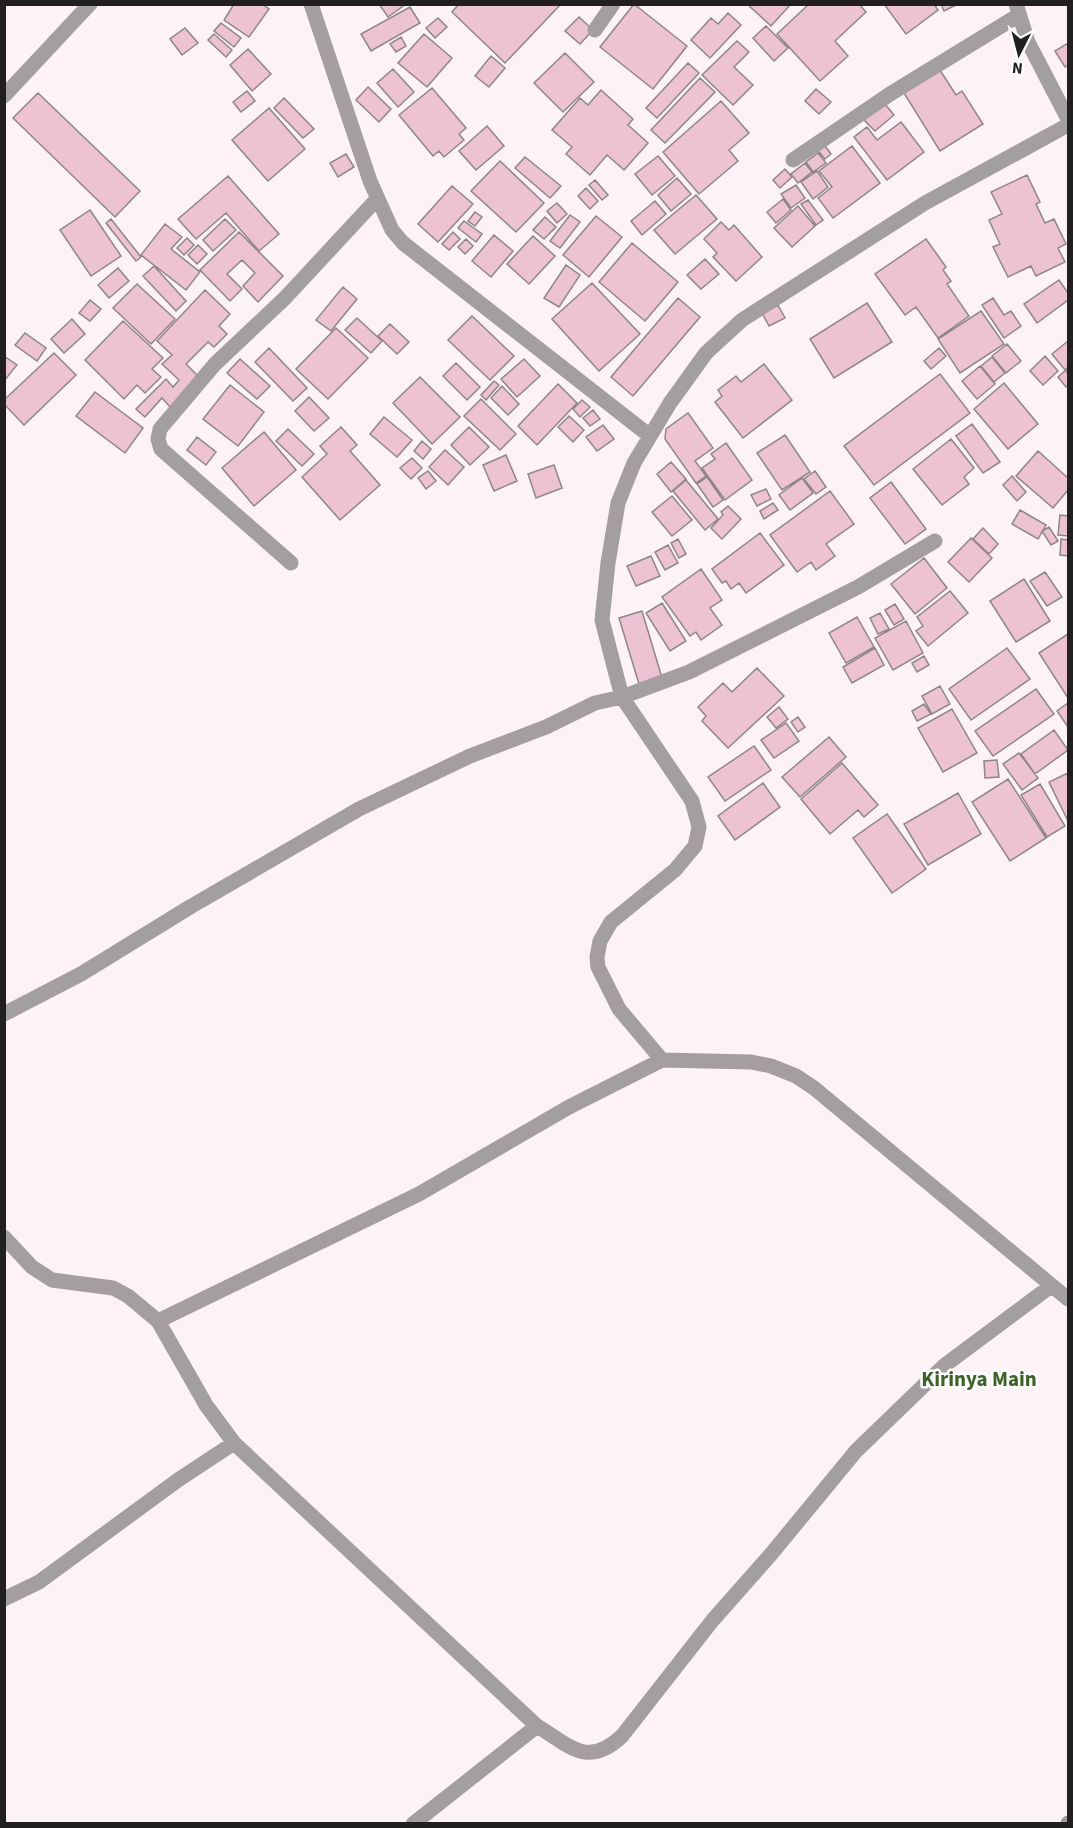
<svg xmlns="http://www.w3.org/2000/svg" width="1073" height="1828" font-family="'Source Sans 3',sans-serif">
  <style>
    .building { fill: #edc2d3; stroke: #8f8689; stroke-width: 1.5 }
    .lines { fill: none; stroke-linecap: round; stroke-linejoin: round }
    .minor { stroke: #a39fa0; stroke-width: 15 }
    .labels { text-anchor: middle; stroke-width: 5; stroke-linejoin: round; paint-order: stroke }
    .quarter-label { font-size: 21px; font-weight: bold; fill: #3b6326; stroke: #fff }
  </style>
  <rect width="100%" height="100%" fill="#fdf3f7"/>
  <path class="building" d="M234,4H262L269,9L249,37L224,20Z
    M379,4H406L388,17Z
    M459,4H561L505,63L452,12Z
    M634,4L687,46L653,89L600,47Z
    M747,4H791L771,26Z
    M809,4H859L866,12L835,41L848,56L820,81L777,34Z
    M884,4H934L938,10L906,34Z
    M941,4H958L944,11Z
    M410,7L420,23L371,51L361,34Z
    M728,13L741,25L710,58L691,40L711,18L718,24Z
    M579,17L593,30L580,44L565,31Z
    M438,18L447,27L435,38L426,28Z
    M221,23L241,38L234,47L214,31Z
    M766,26L788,48L774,61L753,38Z
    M185,28L198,43L182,55L170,39Z
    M214,34L232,50L226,57L208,40Z
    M424,34L452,58L427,87L398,63Z
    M401,37L406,46L396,52L390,44Z
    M737,41L749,52L734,67L753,85L733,105L702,75Z
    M1068,43V65L1065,67L1055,51Z
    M248,49L271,74L252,91L230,65Z
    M565,53L594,82L563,112L534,83Z
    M491,56L505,68L489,87L475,76Z
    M688,63L699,73L657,118L646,108Z
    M393,69L414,92L398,107L377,83Z
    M940,70L956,95L962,91L983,124L940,151L904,93Z
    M700,78L715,92L665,143L651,130Z
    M368,87L391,109L379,122L356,100Z
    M432,88L466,128L459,134L464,140L444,157L439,151L433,156L399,115Z
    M816,89L831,102L819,114L805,101Z
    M601,90L633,119L628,125L648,143L624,170L607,155L590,175L566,154L572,147L552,130L580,98L588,105Z
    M247,91L255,101L241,112L233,102Z
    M38,93L140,191L115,217L13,118Z
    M284,98L314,129L303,138L274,108Z
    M721,101L749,133L729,150L738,161L699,194L663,152Z
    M884,103L894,115L875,131L864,120Z
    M269,108L305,149L268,181L232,140Z
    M901,122L924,152L887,180L854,137L867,127L877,140Z
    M487,126L504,146L476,170L459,151Z
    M825,146L831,154L825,159L818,151Z
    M852,146L880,183L833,218L818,198L832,187L819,171Z
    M818,153L826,163L813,172L806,162Z
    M346,154L354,167L338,177L330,163Z
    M658,156L675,176L652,195L635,174Z
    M525,157L561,186L550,198L515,168Z
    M500,161L544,203L516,232L471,191Z
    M805,163L812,172L798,183L791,174Z
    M785,169L792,177L780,188L773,180Z
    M817,171L828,187L813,199L801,182Z
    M1027,175L1040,202L1036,204L1045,223L1054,219L1066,244L1058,248L1065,262L1036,276L1031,266L1008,277L993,247L1000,244L989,220L1002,214L991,192Z
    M228,176L279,234L259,251L226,213L196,239L178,219Z
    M677,178L691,194L671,211L658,195Z
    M595,180L608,195L602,200L589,185Z
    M796,185L805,198L791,208L781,194Z
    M452,186L473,204L438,242L418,224Z
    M586,188L598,201L590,209L578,196Z
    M696,195L717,219L675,254L654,230Z
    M783,199L791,210L776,223L767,212Z
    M808,200L823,220L816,225L801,204Z
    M655,201L666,214L642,235L631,221Z
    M557,203L567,214L557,223L547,211Z
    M798,206L815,226L792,247L774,228Z
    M90,210L121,256L91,276L60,230Z
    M475,212L482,217L475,226L468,221Z
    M570,215L580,222L560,248L550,241Z
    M596,216L622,237L589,277L563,255Z
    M545,217L556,227L544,239L533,230Z
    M111,219L141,257L136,261L106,223Z
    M225,219L236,230L213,251L203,240Z
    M464,221L482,234L476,242L458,228Z
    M721,222L729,230L734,225L762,257L736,281L713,257L717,253L704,239Z
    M165,224L182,237L171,249L200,272L186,290L141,255Z
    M239,232L283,276L258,302L243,286L255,273L242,260L227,274L242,289L230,301L200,270Z
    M453,232L460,239L449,250L442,244Z
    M494,235L513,251L491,277L472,261Z
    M533,236L555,256L529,284L507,264Z
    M187,238L194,245L184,255L177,248Z
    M466,239L473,246L465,254L458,247Z
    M926,239L946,267L943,270L951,281L947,284L969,316L938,338L916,307L905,315L875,274Z
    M632,243L678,282L645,321L599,282Z
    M198,245L207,254L197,264L188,255Z
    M705,259L719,274L701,289L687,275Z
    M566,265L580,275L559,307L544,298Z
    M154,266L186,301L176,311L143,276Z
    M118,268L129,281L109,298L98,285Z
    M1059,280L1068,293V300L1037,323L1024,304Z
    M592,283L640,334L599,371L552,319Z
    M137,284L175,319L151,344L113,308Z
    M343,287L357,299L331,331L316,320Z
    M205,290L230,314L219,326L227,334L214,347L208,342L186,364L199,377L170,407L162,398L145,417L136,409L166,379L173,387L179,380L162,364L172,355L157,341Z
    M678,298L700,317L633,396L611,377Z
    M993,298L1004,315L1011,311L1021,326L1004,338L982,305Z
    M90,300L101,309L90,321L79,313Z
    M867,303L892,342L834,378L810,339Z
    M778,305L785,318L769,326L762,313Z
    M981,311L1004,344L960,373L938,339Z
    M472,316L514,356L490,380L448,340Z
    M357,318L382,341L371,353L345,330Z
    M72,319L85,334L64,353L51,339Z
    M123,321L163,358L152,369L161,377L145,393L137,385L124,399L85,360Z
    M390,324L409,342L397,354L378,336Z
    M336,328L368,358L328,399L296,369Z
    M25,333L46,348L37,361L15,345Z
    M1068,341V367L1065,370L1052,354Z
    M1007,344L1021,361L1006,373L992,356Z
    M269,348L307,388L293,401L255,362Z
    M939,348L946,356L931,369L924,361Z
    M54,353L76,375L24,425L4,404V400Z
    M4,356L17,365L4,381Z
    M1045,356L1058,371L1043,385L1030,371Z
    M992,357L1005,373L994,382L981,366Z
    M240,359L270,386L257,399L227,373Z
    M524,359L540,376L517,397L501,379Z
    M456,363L480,387L467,400L443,376Z
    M764,364L792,400L743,438L715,402L722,396L718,390L736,376L741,382Z
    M980,366L995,384L977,399L962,381Z
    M1066,370L1068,374V385L1066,387L1058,377Z
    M940,374L970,413L874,485L844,446Z
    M420,377L460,417L432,444L393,403Z
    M494,381L499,385L486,400L481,395Z
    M1004,383L1038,424L1008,449L974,409Z
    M558,384L577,403L537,445L518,426Z
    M230,385L264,412L238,446L203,419Z
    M502,386L519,404L508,415L491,398Z
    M95,392L143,428L125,453L76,416Z
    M309,397L329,418L314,431L295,411Z
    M481,399L516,434L500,450L464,416Z
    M582,400L590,407L580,417L573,409Z
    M593,410L600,419L590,426L583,418Z
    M688,413L713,448L695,461L706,476L696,483L665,439L666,429Z
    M569,416L584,430L573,442L558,427Z
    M384,417L412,440L397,457L370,434Z
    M972,424L1000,462L983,473L956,436Z
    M603,425L614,439L597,451L586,437Z
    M341,427L357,445L350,451L380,485L340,520L302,477L327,454L320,446Z
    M469,427L489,447L470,465L451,445Z
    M288,429L314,454L302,466L276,441Z
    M264,432L296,470L254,506L222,468Z
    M785,435L810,472L782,490L757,453Z
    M197,437L216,452L206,465L187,450Z
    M951,439L974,468L964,477L969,484L942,505L913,469Z
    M422,441L431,449L423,459L414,451Z
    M726,443L752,480L725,500L702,468L715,459L711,454Z
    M445,450L464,467L448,485L429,467Z
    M1038,451L1068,478V490L1053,508L1016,476Z
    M506,455L517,481L494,491L483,465Z
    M412,458L422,468L411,479L400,468Z
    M671,462L686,479L671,492L657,474Z
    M554,465L562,488L536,498L528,474Z
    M428,471L436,481L426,489L418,478Z
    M815,471L826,487L816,494L804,479Z
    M1012,476L1026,492L1017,501L1003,485Z
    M707,477L723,500L713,507L697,484Z
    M802,478L813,493L790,510L779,495Z
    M686,480L718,519L705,530L673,491Z
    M891,482L926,529L905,544L870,498Z
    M766,489L771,499L757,506L751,495Z
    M830,491L854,524L826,544L835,556L816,570L811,562L797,572L770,535Z
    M672,496L692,520L672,536L652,512Z
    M773,503L778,510L764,519L760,511Z
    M728,506L741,519L722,539L711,528L723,515L721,512Z
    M1020,510L1046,525L1038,539L1012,524Z
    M1060,515L1068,516V536L1058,535Z
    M1049,527L1058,541L1051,545L1042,531Z
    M983,528L998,544L989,554L973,539Z
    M760,533L784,565L746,593L739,583L731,589L726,581L722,583L712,569Z
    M971,538L992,558L969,582L948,562Z
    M678,539L686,554L679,558L671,543Z
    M1061,539L1068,540V556L1060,555Z
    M668,545L678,563L665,570L655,552Z
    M651,556L660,576L636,586L627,566Z
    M924,558L947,588L915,614L891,584Z
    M701,569L722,600L710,608L722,625L701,640L696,632L690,636L662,597Z
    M1045,572L1062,597L1047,606L1030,581Z
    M1024,579L1050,621L1016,642L990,601Z
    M950,591L968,613L928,646L916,631L923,626L917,617Z
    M662,603L686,641L670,651L646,613Z
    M895,604L904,619L894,625L885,610Z
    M642,611L662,678L639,684L619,618Z
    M880,613L889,629L878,634L870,618Z
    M857,617L874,647L846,663L829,633Z
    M906,621L923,653L893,670L875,638Z
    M1068,634V698L1039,653Z
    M875,648L884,665L852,683L843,667Z
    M1007,648L1030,679L971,720L949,689Z
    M924,656L929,665L917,672L912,663Z
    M757,668L784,696L728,748L702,721L706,716L698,707L723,683L732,692Z
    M940,686L950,704L932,714L922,696Z
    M1036,689L1054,714L993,756L975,731Z
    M1068,703V727L1057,711Z
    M924,704L931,714L917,721L912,711Z
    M779,707L788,719L776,728L767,717Z
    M952,709L977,753L943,772L918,728Z
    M798,717L805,727L798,732L791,722Z
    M786,723L799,741L774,758L761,740Z
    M1054,730L1068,750L1035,774L1021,754Z
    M829,737L846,757L800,797L782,777Z
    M754,746L771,770L725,801L708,777Z
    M1019,753L1038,778L1022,790L1003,764Z
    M997,760L999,777L985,778L984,761Z
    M842,763L878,805L864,817L858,810L830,834L801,799Z
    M1068,773V821L1049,782Z
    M1008,779L1046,838L1010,861L972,802Z
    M763,783L780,807L735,840L718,816Z
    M1040,784L1065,826L1047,837L1021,795Z
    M958,793L981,834L928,865L904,824Z
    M887,814L926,869L892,893L853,838Z"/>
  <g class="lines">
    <path class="minor" d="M311,4L370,181L392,230L403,243L650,436
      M1016,4L1028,42L1068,119
      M595,30L613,4
      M4,96L90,4
      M793,160L890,94L1019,15
      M291,563L161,449L158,439L160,429L215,364L285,298L377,199
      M4,1014L81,974L190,907L359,809L470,756L546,727L595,703L622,697L689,672L858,587L935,541
      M662,1060L619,1009L598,967L597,957L600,941L611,922L675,870L695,846L699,827L692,801L622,697L602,620L608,563L618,503L634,463L670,403L706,353L742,320L925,203L1068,125
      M4,1237L32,1267L52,1280L113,1288L128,1296L158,1321
      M234,1443L537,1726C569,1745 587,1769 622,1736L712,1621L772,1553L856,1451L945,1365L1051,1286
      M4,1599L39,1582L178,1480L234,1443L206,1405L158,1321L419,1194L569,1107L662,1060L751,1062L771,1066L796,1076L814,1088L1068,1299
      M413,1824L537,1726
      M1068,1824V1823"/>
  </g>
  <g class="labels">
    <g class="quarter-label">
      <text x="979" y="1386">Kirinya Main</text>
    </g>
  </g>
  <rect width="1073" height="1828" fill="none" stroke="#221f20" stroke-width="12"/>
  <g transform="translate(1019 54) rotate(186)" stroke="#ffffff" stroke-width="4.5" paint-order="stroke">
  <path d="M0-4.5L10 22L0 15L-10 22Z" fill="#221f20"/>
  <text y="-9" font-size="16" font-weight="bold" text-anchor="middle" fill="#221f20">N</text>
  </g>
</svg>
